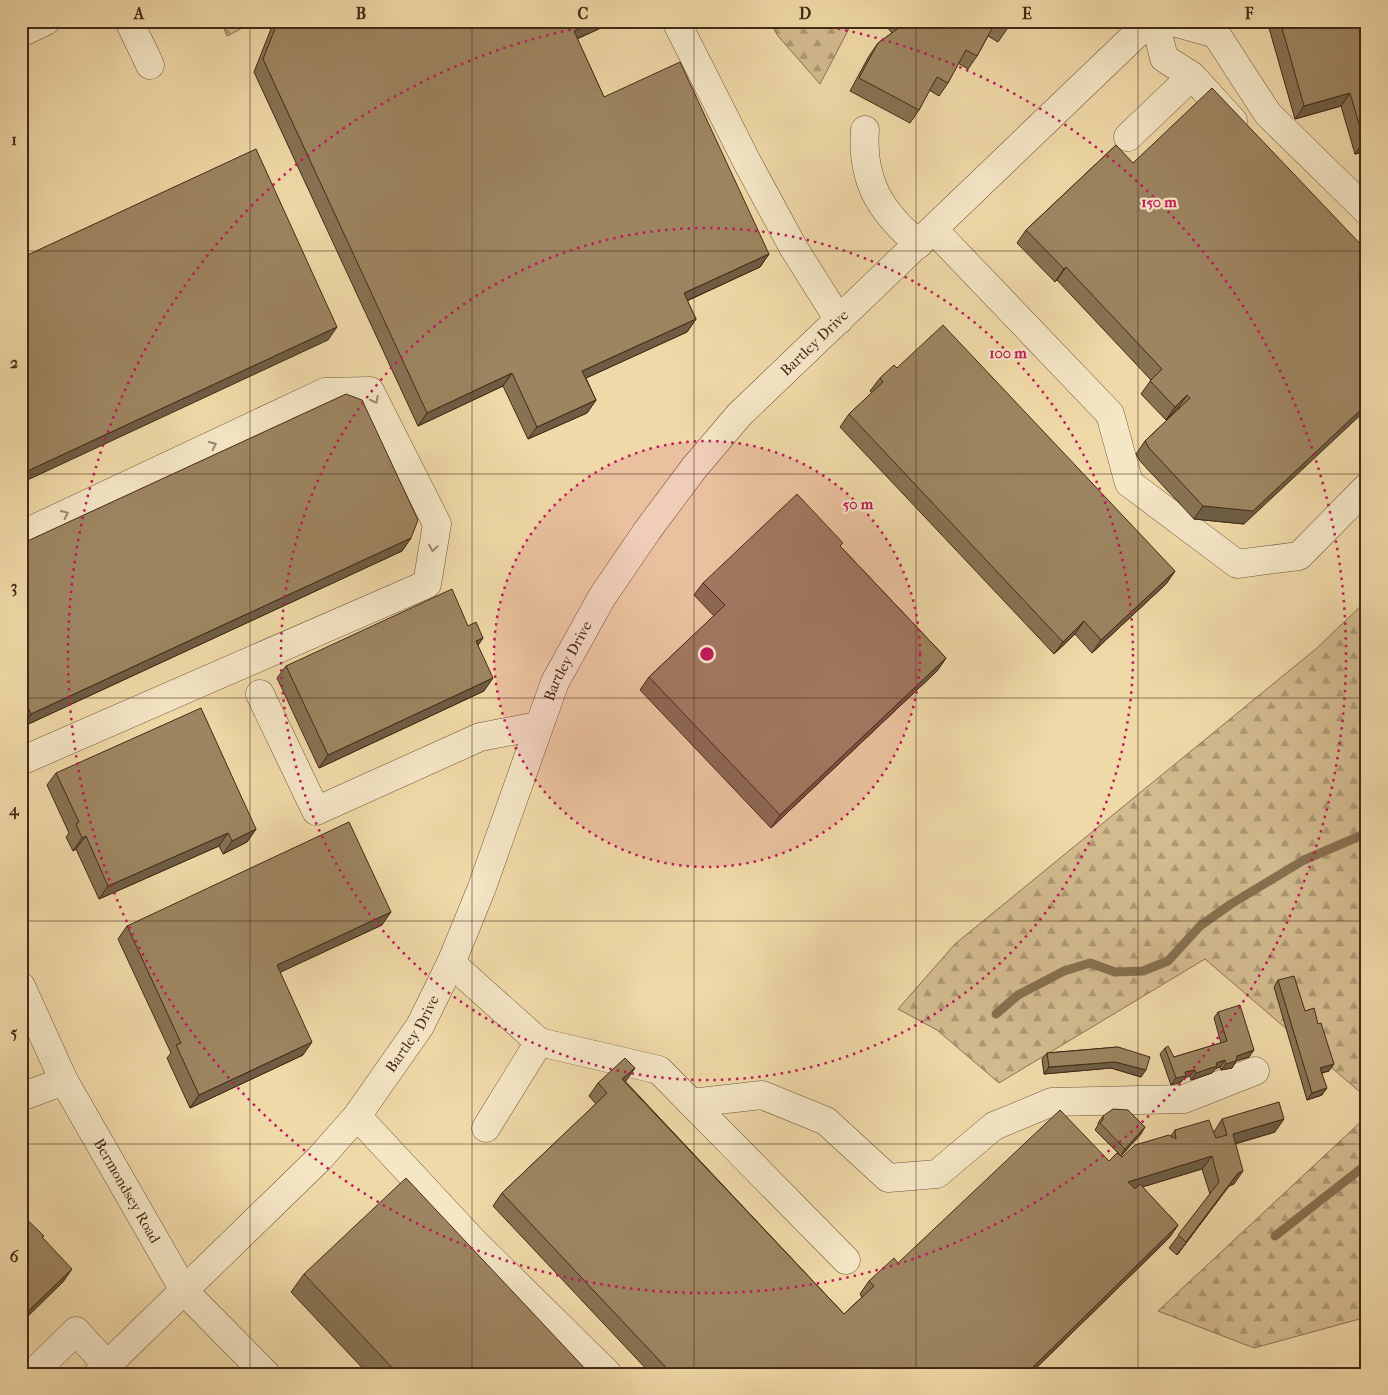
<svg xmlns="http://www.w3.org/2000/svg" width="1388" height="1395" font-family="'IM FELL French Canon',serif">
  <style>
    .forest { fill: url(#forest-firs); stroke: #8b7252 }
    .lines { fill: none; stroke-linecap: round; stroke-linejoin: round }
    .stream { stroke: #87704f; stroke-width: 9 }
    .minor-casing { stroke: #6e563a; stroke-width: 29 }
    .minor { stroke: #f5e6c6; stroke-width: 28 }
    .wall { fill: #877253; stroke: #432a15 }
    .shaded-wall { fill: #6e5d44; stroke: #432a15 }
    .building { fill: #9d8561; stroke: #432a15 }
    .oneway { stroke: #9c886e }
    .grid { fill: none; stroke: #432a15; stroke-width: 1; stroke-opacity: 0.55 }
    .ring { fill: none; stroke: #c2185b; stroke-width: 2.5; stroke-dasharray: 2.5 5 }
    .labels { text-anchor: middle; stroke-width: 4.5; stroke-linejoin: round; paint-order: stroke }
    .street-label { font-size: 15px; fill: #432a15; stroke: #f5e6c6 }
    .centre { fill: #c2185b; stroke: #f5e6c6; stroke-width: 2.5 }
    .ring-label { font-size: 15px; text-anchor: middle; font-weight: bold; fill: #c2185b; stroke: #f5e6c6; stroke-width: 4.5; stroke-linejoin: round; paint-order: stroke }
    .neatline { fill: none; stroke: #432a15; stroke-width: 2 }
    .grid-label { font-size: 16px; text-anchor: middle; font-weight: bold; fill: #432a15 }
  </style>
  <defs>
    <pattern id="forest-firs" width="22" height="20" patternUnits="userSpaceOnUse" patternTransform="scale(1.25)"><rect width="22" height="20" fill="#d3bb8f"/><path d="M5 1l3.5 6h-7zM16 11l3.5 6h-7z" fill="#ad9874"/></pattern>
  </defs>
  <rect width="100%" height="100%" fill="#f0d9a8"/>
  <filter id="stains"><feTurbulence type="fractalNoise" baseFrequency=".004" numOctaves="4"/><feColorMatrix values="0 0 0 0 .2 0 0 0 0 .09 0 0 0 0 .02 0 0 0 .5 -.17"/></filter>
  <radialGradient id="worn" r=".72"><stop offset=".6" stop-color="#630" stop-opacity="0"/><stop offset="1" stop-color="#630" stop-opacity=".3"/></radialGradient>
  <path class="forest" d="M221,21H256L227,36Z
    M769,21H853L820,84L778,36Z
    M1367,600V1098L1205,959L999,1083L937,1030L898,1009L955,944L1317,648Z
    M1367,1116V1317L1254,1348L1158,1311Z"/>
  <g class="lines">
    <path class="stream" d="M996,1014L1018,995L1064,971L1090,963L1115,972L1143,971L1168,961L1200,926L1231,904L1304,860L1367,833
      M1275,1236L1367,1164"/>
    <g class="minor-casing">
      <g id="minor">
        <path d="M129,21L150,65"/>
        <path d="M676,21L746,160L793,247L839,320"/>
        <path d="M1155,21L1164,58L1192,76"/>
        <path d="M1170,21L1216,34L1268,114L1367,211"/>
        <path d="M21,33L46,21"/>
        <path d="M865,130C861,181 881,213 919,244"/>
        <path d="M1128,137L1192,76L1233,121"/>
        <path d="M934,230L1110,414L1129,483L1237,564L1299,556L1367,487"/>
        <path d="M21,535L325,392L370,391L437,524L427,584L21,761"/>
        <path d="M260,694L316,811L480,737L538,726"/>
        <path d="M451,963L539,1042L486,1128"/>
        <path id="s1" d="M21,986L64,1081L185,1292L266,1374"/>
        <path d="M539,1042L659,1070L846,1260"/>
        <path d="M21,1097L64,1081"/>
        <path d="M691,1103L762,1095L826,1121L888,1178L937,1174L994,1126L1052,1102L1184,1099L1255,1071"/>
        <path d="M357,1116L476,1244L608,1374"/>
        <path d="M32,1374L76,1331L107,1365"/>
        <path id="s2" d="M98,1374L319,1159L357,1116L420,1026L451,963L481,890L555,682L602,597L647,531L694,468L739,415L1150,21"/>
      </g>
    </g>
    <use href="#minor" class="minor"/>
  </g>
  <path class="wall" d="M274,21H607L603,27L577,39L604,97L769,254L760,267L687,301L696,319L687,332L586,378L596,400L587,413L528,439L503,386L418,426L254,72Z
    M888,21H1011L1007,29L998,42L988,36L977,56L968,69L958,63L948,83L939,96L929,90L919,110L910,123L850,91L869,56L878,43L892,33L886,26Z
    M1267,21H1367V151L1355,154L1341,106L1295,119Z
    M1116,145L1244,524L1194,519L1140,461L1136,454L1145,441L1179,409L1178,408L1166,420L1141,394L1151,380L1057,280L1055,282L1017,243L1026,230Z
    M897,368L1175,571L1166,584L1092,653L1075,634L1054,654L840,427L849,414L872,393L870,391L880,378Z
    M411,538L402,551L22,727L21,725V544Z
    M843,543L840,546L946,658L937,671L771,828L640,690L649,677L714,616L694,595L703,583Z
    M468,626L483,638L478,645L484,691L319,768L277,678L286,666Z
    M56,773L256,829L247,842L223,854L219,846L99,899L76,849L73,851L66,837L69,833L47,785Z
    M382,925L280,972L303,1055L190,1108L167,1058L171,1053L118,939L127,926Z
    M1278,980L1305,1011L1329,1071L1322,1073V1095L1307,1100L1274,987Z
    M1218,1012L1249,1057L1236,1061L1232,1068L1221,1070L1220,1067L1215,1069L1212,1073L1191,1080L1190,1076L1184,1078L1181,1082L1171,1085L1160,1054L1165,1048L1174,1057L1221,1043L1214,1018Z
    M1118,1047L1141,1077L1111,1068L1044,1074L1042,1059L1047,1053Z
    M635,1068L625,1081L844,1314L862,1297L860,1294L869,1281L898,1263L1109,1161L1122,1157L1171,1136L1175,1130L1214,1132L1222,1119L1275,1132L1235,1144L1234,1184L1229,1186L1177,1255L1169,1248L1210,1194L1202,1169L1142,1187L1178,1225L1169,1238L1030,1374H651L493,1206L502,1193L596,1104L589,1096L598,1083Z
    M1103,1116L1141,1134L1121,1156L1095,1130L1098,1125V1123Z
    M304,1274L590,1374H368L291,1292Z"/>
  <path class="shaded-wall" d="M596,21H607L603,27L565,44L574,31Z
    M1350,93L1341,106L1295,119L1304,106Z
    M1364,141H1367V151L1355,154Z
    M769,254L760,267L675,306L684,293Z
    M1066,267L1057,280L1055,282L1064,269Z
    M696,319L687,332L573,384L582,371Z
    M337,327L328,340L21,483V474Z
    M512,373L503,386L418,426L427,413Z
    M1187,395L1178,408L1166,420L1175,407Z
    M596,400L587,413L528,439L537,427Z
    M1367,404V409L1244,524L1194,519L1203,506Z
    M411,538L402,551L22,727L31,714Z
    M1175,571L1166,584L1092,653L1101,640Z
    M1084,621L1075,634L1054,654L1063,642Z
    M483,638L474,651L476,641Z
    M946,658L937,671L771,828L780,815Z
    M493,678L484,691L319,768L328,755Z
    M256,829L247,842L223,854L232,841Z
    M228,833L219,846L99,899L108,886Z
    M86,836L76,849L73,851L82,838Z
    M391,912L382,925L268,978L277,965Z
    M312,1042L303,1055L190,1108L199,1095Z
    M1254,1050L1249,1057L1236,1061L1232,1068L1221,1070L1226,1064L1237,1056Z
    M1225,1060L1220,1067L1215,1069L1212,1073L1191,1080L1196,1073L1216,1063Z
    M1115,1062L1146,1070L1141,1077L1111,1068L1044,1074L1049,1067Z
    M1334,1064L1329,1071L1316,1074L1320,1068Z
    M635,1068L626,1081L613,1092L622,1079Z
    M1195,1070L1190,1076L1184,1078L1181,1082L1171,1085L1176,1078L1185,1072Z
    M1327,1088L1322,1095L1307,1100L1312,1093Z
    M1284,1119L1275,1132L1224,1147L1233,1134Z
    M1145,1127L1141,1134L1121,1156L1125,1149Z
    M1212,1156L1202,1169L1119,1194L1128,1182Z
    M1243,1171L1234,1184L1229,1186L1177,1255L1238,1173Z
    M1178,1225L1169,1238L1030,1374H1026Z
    M72,1269L63,1282L21,1323V1318Z"/>
  <path class="building" d="M278,21H596L574,31L604,97L680,62L769,254L684,293L696,319L582,371L596,400L537,427L512,373L427,413L263,59Z
    M901,21H1011L1007,29L995,23L977,56L966,50L948,83L937,77L919,110L859,78L878,43L904,24Z
    M1280,21H1367V141H1364L1350,93L1304,106Z
    M1212,88L1367,251V404L1253,511L1203,506L1149,448L1145,441L1190,398L1187,395L1175,407L1150,381L1162,369L1066,267L1064,269L1026,230L1116,145L1133,163Z
    M256,149L337,327L21,474V258Z
    M943,325L1175,571L1101,640L1084,621L1063,642L849,414L883,382L880,378L894,365L897,368Z
    M346,394L362,400L418,520L411,538L31,714L21,692V544Z
    M797,494L843,543L840,546L946,658L780,815L649,677L725,605L703,583Z
    M452,589L468,626L476,622L483,638L476,641L493,678L328,755L286,666Z
    M201,708L256,829L232,841L228,833L108,886L86,836L82,838L76,824L79,822L56,773Z
    M349,822L391,912L277,965L312,1042L199,1095L176,1045L181,1043L127,926Z
    M1294,976L1305,1011L1314,1008L1318,1024L1321,1023L1334,1064L1320,1068L1327,1088L1312,1093L1278,980Z
    M1240,1005L1254,1050L1237,1056L1236,1061L1226,1064L1225,1060L1216,1063L1217,1066L1196,1073L1195,1070L1185,1072L1186,1076L1176,1078L1165,1048L1168,1046L1174,1057L1227,1041L1218,1012Z
    M1118,1047L1150,1057L1146,1070L1115,1062L1049,1067L1047,1053Z
    M625,1058L635,1068L622,1079L844,1314L874,1286L869,1281L894,1258L898,1263L1060,1110L1109,1161L1117,1153L1122,1157L1135,1145L1169,1135L1176,1139L1175,1130L1209,1120L1216,1138L1227,1135L1222,1119L1279,1102L1284,1119L1233,1134L1243,1171L1238,1173L1186,1242L1178,1235L1219,1182L1212,1156L1128,1182L1135,1189L1140,1184L1178,1225L1026,1374H672L502,1193L607,1093L598,1083Z
    M1113,1109L1128,1110L1145,1127L1125,1149L1100,1123L1103,1120V1116Z
    M406,1178L590,1374H398L304,1274Z
    M21,1214L44,1236L42,1237L72,1269L21,1318Z"/>
  <defs><path id="oneway-chevron" d="M-2-3.5L2.5 0L-2 3.5" fill="none" stroke-width="1.6" stroke-linecap="round" stroke-linejoin="round" transform="scale(1.25)"/></defs>
  <g class="oneway">
    <use href="#oneway-chevron" transform="translate(375 400) rotate(63)"/>
    <use href="#oneway-chevron" transform="translate(213 445) rotate(-25)"/>
    <use href="#oneway-chevron" transform="translate(65 514) rotate(-25)"/>
    <use href="#oneway-chevron" transform="translate(433 548) rotate(99)"/>
  </g>
  <path class="grid" d="M250,21V1374M472,21V1374M694,21V1374M916,21V1374M1138,21V1374M21,251H1367M21,474H1367M21,698H1367M21,921H1367M21,1144H1367"/>
  <circle cx="707" cy="654" r="213" fill="#c2185b" fill-opacity=".12"/>
  <g class="ring">
    <circle cx="707" cy="654" r="213"/>
    <circle cx="707" cy="654" r="426"/>
    <path d="M801 22A639 639 0 1 1 613 22"/>
  </g>
  <g class="labels">
    <g class="street-label">
      <text dy="5" stroke="none"><textPath href="#s2" startOffset="1275">Bartley Drive</textPath></text>
      <text dy="5" stroke="none"><textPath href="#s2" startOffset="870">Bartley Drive</textPath></text>
      <text dy="5" stroke="none"><textPath href="#s2" startOffset="465">Bartley Drive</textPath></text>
      <text dy="5" stroke="none"><textPath href="#s1" startOffset="231">Bermondsey Road</textPath></text>
    </g>
  </g>
  <circle cx="707" cy="654" r="8" class="centre"/>
  <g class="ring-label">
    <text x="1159" y="207">150 m</text>
    <text x="1008" y="358">100 m</text>
    <text x="858" y="509">50 m</text>
  </g>
  <rect width="1388" height="1395" fill="none" stroke="#f0d9a8" stroke-width="55"/>
  <rect x="28" y="28" width="1332" height="1340" class="neatline"/>
  <g class="grid-label">
    <text x="139" y="19">A</text>
    <text x="361" y="19">B</text>
    <text x="583" y="19">C</text>
    <text x="805" y="19">D</text>
    <text x="1027" y="19">E</text>
    <text x="1249" y="19">F</text>
    <text x="14" y="145">1</text>
    <text x="14" y="368">2</text>
    <text x="14" y="592">3</text>
    <text x="14" y="815">4</text>
    <text x="14" y="1038">5</text>
    <text x="14" y="1262">6</text>
  </g>
  <rect width="100%" height="100%" filter="url(#stains)"/>
  <rect width="100%" height="100%" fill="url(#worn)"/>
</svg>
